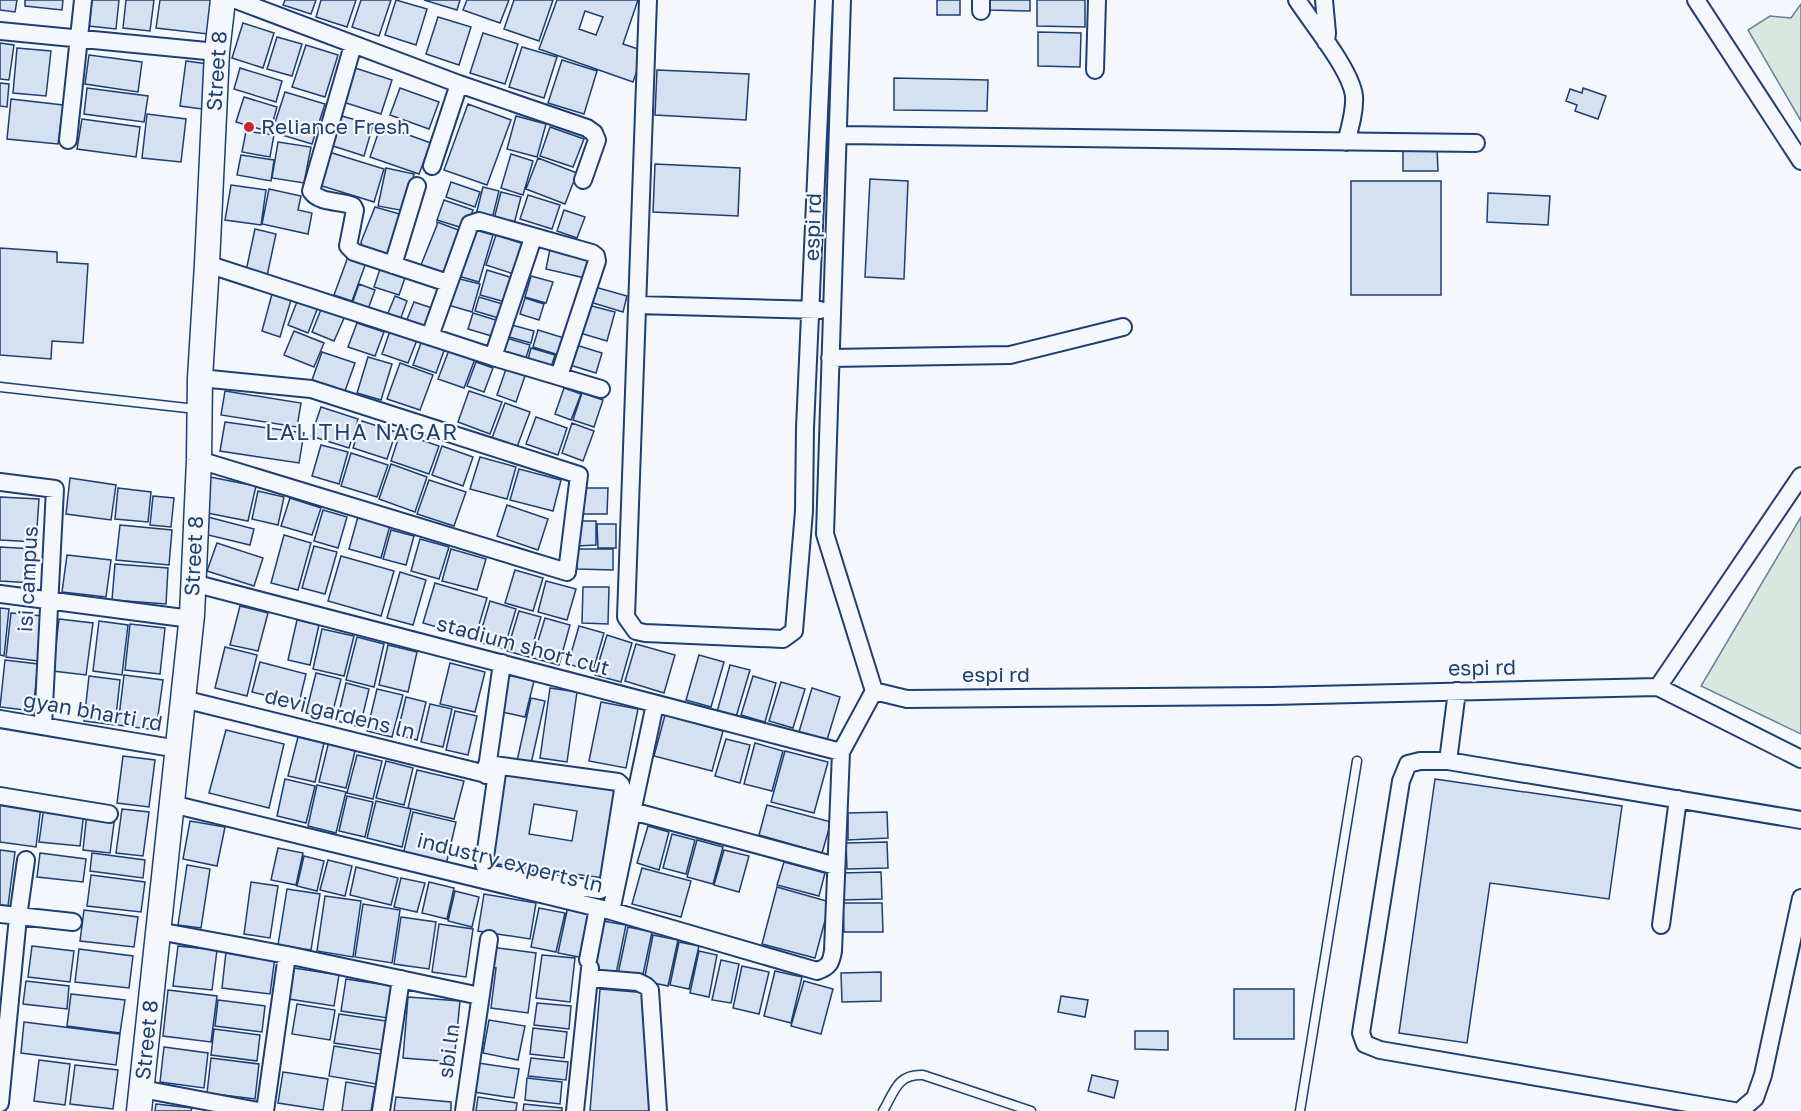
<svg xmlns="http://www.w3.org/2000/svg" width="1801" height="1111" font-family="'Golos Text',sans-serif">
  <style>
    .green { fill: #d7e8df; stroke: #687fa3; stroke-width: 1.5 }
    .building { fill: #d5e0f0; stroke: #1d3f73; stroke-width: 1.5; fill-rule: evenodd }
    .lines { fill: none; stroke-linecap: round; stroke-linejoin: round }
    .lane-casing { stroke: #1d3f73; stroke-width: 11 }
    .street-casing { stroke: #1d3f73; stroke-width: 20 }
    .secondary-casing { stroke: #1d3f73; stroke-width: 27 }
    .lane { stroke: #f4f7fb; stroke-width: 8 }
    .street { stroke: #f4f7fb; stroke-width: 16 }
    .secondary { stroke: #f4f7fb; stroke-width: 24 }
    .poi-dot { fill: #c62828; stroke: #f4f7fb; stroke-width: 2 }
    .labels { text-anchor: middle; stroke-width: 4.5; stroke-linejoin: round; paint-order: stroke }
    .street-label { font-size: 21px; fill: #1d3f73; stroke: #f4f7fb }
    .poi-label { font-size: 21px; fill: #1d3f73; stroke: #f4f7fb; text-anchor: start }
    .neighbourhood-label { font-size: 22px; letter-spacing: 1.5px; fill: #1d3f73; stroke: #f4f7fb }
  </style>
  <rect width="100%" height="100%" fill="#f4f7fb"/>
  <path class="green" d="M1801,4V121L1748,30L1770,16L1791,18Z
    M1801,517V734L1701,686Z"/>
  <path class="building" d="M0,0H17L15,12L0,10Z
    M25,0H63L62,10L25,6Z
    M92,0H119L116,29L89,26Z
    M126,0H154L150,31L123,28Z
    M160,0H212L208,34L156,28Z
    M285,0H316L311,14L283,5Z
    M321,0H356L347,27L316,17Z
    M361,0H391L379,36L352,27Z
    M396,0L427,9L416,45L385,35Z
    M424,0H460L457,10Z
    M467,0H509L500,23L463,10Z
    M514,0H553L539,41L504,29Z
    M557,0H638L623,44L644,51L633,82L539,49ZM585,11L603,17L596,35L579,29Z
    M937,0H960V15H937Z
    M988,0H1030V11L988,10Z
    M1037,0H1085V27L1037,26Z
    M438,17L471,27L459,65L426,54Z
    M243,23L274,33L263,68L232,58Z
    M1038,32L1081,33L1080,67L1038,66Z
    M483,33L518,44L505,84L470,73Z
    M277,37L302,44L292,76L267,69Z
    M0,43L14,45L9,80L0,79Z
    M306,45L338,55L325,97L292,87Z
    M522,47L557,57L544,98L509,87Z
    M17,48L51,51L46,96L13,93Z
    M89,55L142,62L138,92L85,84Z
    M562,60L597,71L584,114L548,103Z
    M186,61L208,64L202,109L180,106Z
    M240,68L282,81L276,102L234,89Z
    M355,68L392,80L381,114L343,102Z
    M657,70L749,74L746,120L655,115Z
    M894,78L988,80L987,111L894,110Z
    M0,83L9,84L7,107L0,106Z
    M87,88L148,96L144,122L84,114Z
    M400,88L439,102L429,129L390,115Z
    M1583,88L1606,96L1598,119L1575,111L1577,105L1566,101L1570,89L1582,93Z
    M285,92L325,104L312,144L272,132Z
    M244,97L277,107L270,132L236,122Z
    M11,99L63,105L58,144L7,139Z
    M468,104L511,120L487,185L444,170Z
    M147,114L186,119L181,162L142,158Z
    M342,116L373,125L364,156L333,146Z
    M516,116L546,124L537,157L507,149Z
    M82,119L140,127L136,157L77,149Z
    M381,125L431,143L419,174L370,157Z
    M550,127L584,139L573,167L540,156Z
    M246,131L274,135L270,157L242,152Z
    M278,142L311,147L304,183L272,178Z
    M1437,149L1438,171H1403V150Z
    M329,152L384,169L374,202L319,185Z
    M511,154L533,161L523,195L501,188Z
    M241,155L274,160L271,181L237,175Z
    M538,158L577,173L565,204L526,189Z
    M655,164L740,168L738,216L653,212Z
    M386,168L414,174L405,211L378,206Z
    M870,179L908,181L904,279L865,277Z
    M1351,181H1441V295H1351Z
    M451,182L480,192L475,207L446,197Z
    M231,185L266,190L261,225L225,220Z
    M483,187L499,191L492,219L476,215Z
    M269,189L301,196L298,210L312,213L308,234L262,224Z
    M501,192L521,197L514,224L494,219Z
    M1488,193L1550,196L1548,225L1487,222Z
    M528,195L560,205L552,229L520,219Z
    M444,200L473,210L466,229L437,220Z
    M375,207L403,215L391,258L363,250L361,242Z
    M564,210L585,217L577,238L557,231Z
    M437,222L464,232L449,275L421,265L437,225Z
    M255,229L276,234L267,276L246,271Z
    M472,229L493,235L479,282L458,276Z
    M496,235L527,245L517,275L486,265Z
    M0,248L57,252V262L88,264L83,343L52,341L51,359L0,355Z
    M550,249L589,258L585,278L546,269Z
    M349,254L367,260L352,301L334,295Z
    M381,266L406,275L399,295L374,287Z
    M487,270L516,279L509,303L480,295Z
    M531,276L553,282L546,303L525,297Z
    M456,278L480,284L472,312L448,305Z
    M359,284L375,290L368,309L352,304Z
    M595,287L627,296L623,312L590,302Z
    M272,294L291,300L280,337L262,331Z
    M395,296L407,301L399,323L386,318Z
    M479,297L506,305L502,319L475,311Z
    M525,298L544,304L539,320L520,314Z
    M298,299L318,307L308,333L288,325Z
    M414,302L432,308L425,329L406,322Z
    M588,305L615,312L607,341L580,333Z
    M322,307L345,316L334,341L312,332Z
    M473,313L499,321L495,337L468,329Z
    M357,323L384,332L375,356L348,347Z
    M512,325L534,331L531,343L509,337Z
    M538,330L564,338L559,355L533,347Z
    M294,331L324,343L314,367L284,355Z
    M390,331L417,340L408,363L382,354Z
    M506,338L530,345L525,361L502,354Z
    M422,340L445,348L436,373L413,365Z
    M576,345L602,353L596,373L570,365Z
    M531,348L555,355L550,370L527,363Z
    M449,350L475,359L464,388L438,379Z
    M322,352L355,363L345,391L312,380Z
    M368,357L392,364L381,400L357,393Z
    M476,362L493,368L484,392L467,386Z
    M400,363L433,375L420,410L387,399Z
    M506,369L525,376L516,402L497,395Z
    M564,388L581,394L571,420L555,414Z
    M225,391L301,403L297,427L221,415Z
    M469,391L502,402L490,434L458,422Z
    M582,393L603,400L594,427L573,420Z
    M505,403L530,412L517,447L492,438Z
    M321,407L358,419L349,448L311,436Z
    M536,417L567,428L558,455L526,444Z
    M362,421L396,432L387,459L353,448Z
    M225,422L304,433L299,463L220,451Z
    M572,423L594,431L583,461L562,453Z
    M400,433L439,446L429,474L391,461Z
    M321,445L348,452L339,484L312,476Z
    M442,446L473,457L463,486L432,475Z
    M351,453L388,465L377,497L341,486Z
    M480,457L516,467L507,499L470,489Z
    M391,464L427,477L415,512L379,499Z
    M519,469L561,480L553,511L510,500Z
    M210,477L256,486L248,521L202,512Z
    M70,478L116,485L111,520L66,514Z
    M429,480L466,492L454,526L417,514Z
    M118,488L151,492L148,522L115,519Z
    M579,488H608L607,514H579Z
    M258,491L284,497L278,525L252,519Z
    M153,496L174,498L171,527L150,525Z
    M0,497L39,499L36,542L0,540Z
    M290,498L321,508L312,535L281,526Z
    M507,505L548,519L538,550L497,536Z
    M323,510L347,517L338,548L314,541Z
    M359,513L391,522L381,558L349,549Z
    M208,517L254,529L250,545L204,534Z
    M578,521H596V545L578,546Z
    M597,524H616V548H598Z
    M120,525L172,530L169,565L116,560Z
    M391,530L414,536L406,565L383,559Z
    M284,535L311,543L298,590L271,583Z
    M420,539L449,547L439,579L411,571Z
    M217,543L263,558L254,586L207,571Z
    M314,546L337,552L325,594L302,588Z
    M0,547L35,549L33,583L0,581Z
    M451,549L486,559L477,590L442,581Z
    M577,549H613V570L577,569Z
    M67,555L111,560L106,597L62,592Z
    M341,556L394,571L381,616L328,601Z
    M115,564L168,568L166,604L112,600Z
    M515,570L543,578L533,611L505,603Z
    M400,572L426,580L413,625L387,618Z
    M546,581L576,589L567,620L538,612Z
    M435,583L487,598L475,638L423,623Z
    M583,587H609L608,624L582,623Z
    M490,601L516,609L504,649L478,642Z
    M240,606L268,613L258,651L230,645Z
    M0,608L9,609L4,656L0,655Z
    M519,611L541,617L529,657L507,651Z
    M11,613L43,616L38,661L6,657Z
    M545,618L570,625L559,665L533,658Z
    M59,619L93,623L86,675L53,671Z
    M297,620L319,625L310,665L288,660Z
    M99,621L128,625L122,675L93,671Z
    M130,624L165,628L160,674L125,670Z
    M579,626L604,633L593,671L568,664Z
    M322,629L354,636L344,676L313,669Z
    M607,635L632,643L621,682L595,675Z
    M357,637L384,644L374,687L346,680Z
    M636,644L675,655L664,693L625,681Z
    M388,645L417,652L408,692L379,685Z
    M225,647L257,655L247,696L215,688Z
    M699,655L724,662L711,707L686,700Z
    M5,660L38,664L33,711L0,707Z
    M260,662L306,674L299,703L252,692Z
    M450,663L485,672L475,712L440,704Z
    M730,665L750,670L736,717L717,712Z
    M316,673L341,679L331,719L306,713Z
    M124,675L163,680L156,730L118,725Z
    M507,675L534,681L525,717L498,711Z
    M89,676L120,680L115,725L84,721Z
    M753,676L776,683L765,722L741,715Z
    M781,682L805,689L793,728L769,721Z
    M346,683L369,689L360,727L337,721Z
    M550,688L577,692L567,762L540,758Z
    M812,688L840,697L827,740L799,732Z
    M377,689L403,695L392,737L367,731Z
    M406,697L426,702L417,740L397,735Z
    M531,698L545,701L531,764L517,761Z
    M601,702L638,709L626,768L589,761Z
    M430,704L452,709L443,747L421,742Z
    M455,711L477,716L468,755L446,750Z
    M665,715L723,731L712,771L654,756Z
    M226,730L284,744L269,808L209,793Z
    M298,737L324,743L315,782L288,776Z
    M726,739L750,745L740,783L715,776Z
    M329,741L356,747L346,788L319,782Z
    M755,743L783,751L772,791L744,784Z
    M785,751L828,762L814,813L771,802Z
    M357,755L382,761L373,799L347,793Z
    M123,756L155,760L149,807L117,803Z
    M386,761L413,768L404,805L376,798Z
    M417,770L464,781L454,819L408,808Z
    M502,771L616,787L604,878L490,863ZM534,804L577,811L572,841L529,834Z
    M285,779L315,786L306,823L277,816Z
    M1435,779L1622,806L1609,899L1490,883L1467,1043L1399,1033Z
    M317,785L346,792L336,833L308,826Z
    M347,796L373,802L365,837L339,831Z
    M0,801L41,806L36,847L0,842Z
    M376,801L411,809L402,847L367,838Z
    M767,805L831,822L822,853L759,835Z
    M44,807L84,812L80,846L39,842Z
    M122,809L149,812L143,856L116,853Z
    M413,812L456,822L446,865L403,855Z
    M887,812L888,838L848,840V813Z
    M87,813L115,816L110,853L83,850Z
    M190,821L225,827L217,866L183,859Z
    M648,826L669,832L659,870L637,863Z
    M672,834L695,840L686,874L663,868Z
    M697,840L723,847L713,884L687,877Z
    M887,842L888,868L847,869L846,843Z
    M278,848L303,853L296,885L271,880Z
    M0,850L15,852L8,906L0,905Z
    M724,850L749,856L739,892L714,885Z
    M40,853L86,859L83,882L37,877Z
    M92,853L145,860L143,878L90,871Z
    M304,856L324,861L317,891L297,886Z
    M328,860L352,866L345,896L320,890Z
    M784,862L825,873L819,896L777,885Z
    M187,865L210,869L201,928L178,925Z
    M356,867L398,878L391,905L350,895Z
    M642,868L691,881L681,917L632,904Z
    M881,872L882,899L843,900L842,873Z
    M91,875L145,882L141,912L87,906Z
    M401,878L425,883L417,912L394,907Z
    M251,882L278,886L270,938L244,934Z
    M429,882L454,888L447,919L422,913Z
    M777,887L830,902L815,958L762,944Z
    M287,889L320,894L311,950L278,945Z
    M455,891L479,897L472,927L448,921Z
    M484,894L536,903L530,939L478,931Z
    M325,896L361,901L353,957L317,951Z
    M843,903H882L883,932H844Z
    M363,904L400,910L392,963L355,957Z
    M568,906L594,911L584,958L558,953Z
    M539,908L565,913L556,952L531,947Z
    M84,910L138,917L134,947L80,941Z
    M401,917L436,922L429,969L394,964Z
    M603,921L626,925L616,974L593,969Z
    M439,924L473,929L466,977L432,972Z
    M628,927L652,932L642,979L618,974Z
    M653,935L678,940L668,986L644,981Z
    M679,942L699,946L689,989L670,985Z
    M32,946L74,951L70,982L28,977Z
    M178,946L217,950L212,990L173,986Z
    M490,947L536,953L528,1013L491,1008L496,968L488,967Z
    M79,949L133,956L129,988L75,982Z
    M699,951L717,955L709,997L690,993Z
    M226,952L275,957L270,994L222,988Z
    M542,955L575,958L570,1002L536,998Z
    M721,960L739,964L731,1003L712,1000Z
    M742,966L769,972L759,1014L733,1008Z
    M294,968L339,975L334,1006L289,999Z
    M775,971L802,977L791,1023L764,1016Z
    M881,972V1001L842,1002L841,973Z
    M346,979L393,986L388,1018L341,1011Z
    M26,981L69,986L67,1009L23,1004Z
    M804,981L833,989L821,1034L791,1026Z
    M600,989L648,993L653,1111H590Z
    M1234,989H1294V1039H1234Z
    M168,990L217,996L211,1042L163,1036Z
    M71,994L125,1000L120,1033L67,1026Z
    M1061,996L1088,1000L1085,1017L1058,1012Z
    M408,997L460,1001L454,1062L403,1058Z
    M218,1000L265,1006L262,1032L215,1026Z
    M537,1003L571,1006L569,1029L534,1025Z
    M297,1004L335,1010L330,1040L292,1034Z
    M339,1014L386,1021L382,1050L334,1043Z
    M489,1020L525,1026L518,1060L483,1053Z
    M24,1022L120,1034L116,1065L21,1053Z
    M533,1028L567,1032L564,1058L530,1054Z
    M214,1029L260,1035L257,1061L211,1055Z
    M1135,1031H1168V1050L1135,1049Z
    M334,1046L381,1054L376,1084L329,1076Z
    M164,1047L208,1053L204,1088L160,1082Z
    M211,1058L259,1064L255,1099L207,1093Z
    M531,1058L568,1062L566,1080L528,1076Z
    M39,1060L70,1064L65,1105L34,1101Z
    M478,1063L519,1069L514,1098L474,1092Z
    M75,1065L118,1070L113,1109L70,1104Z
    M283,1072L328,1079L323,1110L278,1103Z
    M1092,1075L1118,1081L1114,1098L1088,1091Z
    M527,1078L562,1082L560,1104L525,1100Z
    M346,1082L375,1087L371,1111H342Z
    M396,1097L451,1102V1111H394Z
    M478,1097L517,1103L516,1111H476Z
    M156,1104L192,1108L191,1111H155Z
    M524,1104L562,1108V1111H523Z"/>
  <g class="lines">
    <g class="lane-casing">
      <path id="lane" d="M0,387L196,409
        M883,1111C895,1091 897,1074 923,1075L1031,1111
        M1300,1111L1357,761"/>
    </g>
    <g class="street-casing">
      <path id="street" d="M236,0L459,84L587,128L594,133L597,140L583,180
        M648,0L626,617L636,631L645,633L783,639L794,631L804,511L805,428L824,0
        M842,0L825,534L874,691L907,699L1271,696L1658,687L1801,759
        M1297,0C1312,23 1351,70 1354,96C1355,111 1350,128 1346,142
        M1324,0L1327,33L1326,42
        M1696,0L1801,161
        M981,11V0
        M0,31L217,52
        M353,45L311,191C320,204 340,200 353,206L355,210L348,246L354,252L448,283
        M1095,70L1097,0
        M840,135L1476,143
        M68,140L83,0
        M432,166L459,84
        M207,264L493,357L601,389
        M393,265L417,186
        M637,305L820,310
        M430,336L470,224L479,221L592,253L596,256L597,261L559,376
        M493,357L533,238
        M830,358L1010,355L1123,327
        M199,460L567,572L579,475L311,389L200,378
        M0,482L55,489L43,726
        M193,583L841,752
        M0,594L191,619
        M1658,687L1801,476
        M183,699L486,774
        M0,719L178,749
        M1448,761L1457,691
        M487,764L618,782L621,785L623,790L608,885L600,890L490,874L487,871L484,864L498,766
        M486,775L502,663
        M0,796L109,814
        M172,804L611,911L817,971C829,967 831,963 833,951L841,752L874,691
        M632,811L836,866
        M611,911L655,704
        M0,914L73,922
        M1661,925L1678,799
        M158,931L287,955L480,996
        M588,960L598,908
        M589,978L638,982L646,986L650,990L658,1111
        M142,1089L258,1111
        M0,1103L18,917L26,860
        M265,1111L287,955
        M381,1111L401,979
        M464,1111L489,939
        M575,1111L590,968
        M1734,1111L1380,1050L1365,1044L1361,1033L1401,781L1408,764L1420,761H1448L1801,820
        M1740,1111L1755,1098L1763,1075L1801,898"/>
    </g>
    <g class="secondary-casing">
      <path id="secondary" d="M139,1111L192,615L199,460L200,378L207,264L217,52L223,0"/>
    </g>
    <use href="#lane" class="lane"/>
    <use href="#street" class="street"/>
    <use href="#secondary" class="secondary"/>
  </g>
  <circle class="poi-dot" cx="249" cy="127" r="6"/>
  <g class="labels">
    <g class="street-label">
      <text transform="translate(217 71) rotate(-86)" y="7">Street 8</text>
      <text transform="translate(813 227) rotate(-88)" y="7">espi rd</text>
      <text transform="translate(194 556) rotate(-87)" y="7">Street 8</text>
      <text transform="translate(28 579) rotate(-87)" y="7">isi campus</text>
      <text transform="translate(523 646) rotate(15)" y="7">stadium short cut</text>
      <text transform="translate(1482 668) rotate(-1)" y="7">espi rd</text>
      <text x="996" y="682">espi rd</text>
      <text transform="translate(93 712) rotate(10)" y="7">gyan bharti rd</text>
      <text transform="translate(340 714) rotate(14)" y="7">devi gardens ln</text>
      <text transform="translate(510 863) rotate(14)" y="7">industry experts ln</text>
      <text transform="translate(147 1040) rotate(-84)" y="7">Street 8</text>
      <text transform="translate(449 1051) rotate(-82)" y="7">sbi ln</text>
    </g>
    <g class="poi-label">
      <text x="261" y="134">Reliance Fresh</text>
    </g>
    <g class="neighbourhood-label">
      <text x="362" y="440">LALITHA NAGAR</text>
    </g>
  </g>
</svg>
